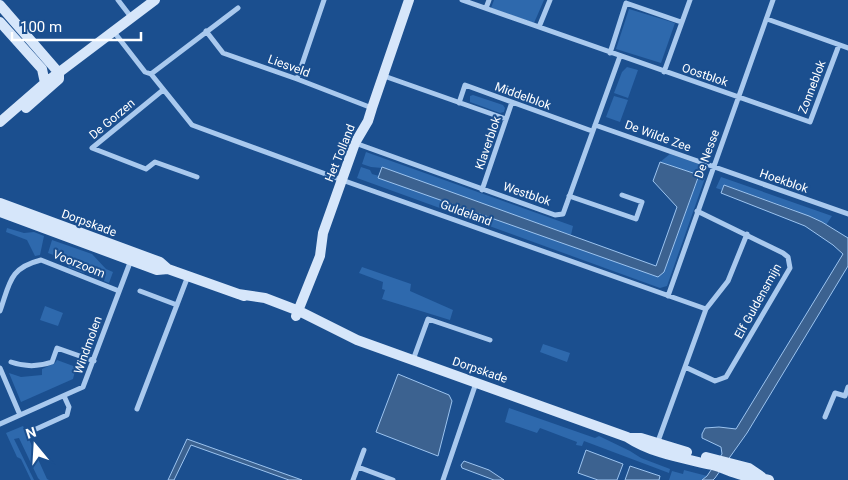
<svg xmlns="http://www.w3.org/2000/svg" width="848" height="480" font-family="Roboto,sans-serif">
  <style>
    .green { fill: #2e69ad }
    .water { fill: #3c6290; stroke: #9cc4f0 }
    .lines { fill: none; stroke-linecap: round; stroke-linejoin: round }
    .street { stroke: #a9c9ee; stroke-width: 5 }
    .secondary { stroke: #d6e6fa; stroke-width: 10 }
    .labels { text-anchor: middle; stroke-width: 4; stroke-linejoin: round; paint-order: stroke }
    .street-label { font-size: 12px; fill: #fff; stroke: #1b4f8f }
  </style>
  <rect width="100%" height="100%" fill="#1b4f8f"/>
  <path class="green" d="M494,0H544L534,23L491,8Z
    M629,9L675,23L661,63L616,49Z
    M627,67L638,70L628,98L614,93L622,72Z
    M473,95L503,105L505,108L504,112L500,113L470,102V96Z
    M614,96L628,100L620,122L606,117Z
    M366,152L573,226L571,235L382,168L371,167L362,164Z
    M670,154L707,167L702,177L705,178L667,286L660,288L357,178L361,167L370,170L372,174L379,176L378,178L664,272L699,176L660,162Z
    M721,177L832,216L826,225L792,209L724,185L722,190L716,188Z
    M7,228L24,233L34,232L44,236L40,255L35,256L27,240L6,232Z
    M52,240L92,254L106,269L113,272L109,283L104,281L106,274L86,267L84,273L68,267L70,261L48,253Z
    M362,267L411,284L410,291L453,310L450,320L382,299L385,290L382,289L383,282L359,273Z
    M45,306L63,313L58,326L40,320Z
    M543,344L570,353L567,362L540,352Z
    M57,360L76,367L73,379L21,402L9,373L21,377L42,375V369L55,363Z
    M509,408L595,438L599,436L630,451L641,458L670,469L669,473L584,441L582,446L576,445L577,442L540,428L537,433L505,422Z
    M23,426L47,479L49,480H40L38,478L19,438L14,439L34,480H31L21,459L17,457L6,433Z
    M684,470L707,476L702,480H669L672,471L683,474Z"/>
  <path class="water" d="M660,162L699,175L664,272L658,277L378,178L382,167L656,266L677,207L653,181Z
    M724,185L809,216L822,222L848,238V266L747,433L715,478L713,480H702L707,476L722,454L721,447L702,438V434L705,428L719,427L736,429L843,254L833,245L805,226L721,193Z
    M398,374L449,395L452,401L438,456L376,432Z
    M187,439L302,480H289L191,445L174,480H168Z
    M586,450L623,464L617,480H598L578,473Z
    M464,461L489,470L504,480H494L462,468L461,465Z
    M630,466L660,476L659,480H625Z"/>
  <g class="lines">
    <path class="street" d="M118,0L131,17
      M462,0L810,122L839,45
      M486,8L489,0
      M767,19L848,48
      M539,27L550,0
      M206,31L223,53L297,79L372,108
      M114,32L145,72L151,74L192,125L342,180L706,309
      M610,53L626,3L681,22
      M664,72L690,0
      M151,74L238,8
      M384,76L506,119
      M297,79L324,0
      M163,90L92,148L146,169L155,162L197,177
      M459,103L465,85L592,131
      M595,125L848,214
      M355,143L555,215L563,214L620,56
      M482,190L512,102
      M569,196L636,219L642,202L622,195
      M140,291L177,305
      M668,296L773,0
      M0,311C10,283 9,268 41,260L119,291
      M413,360L428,319L490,340
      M11,362C25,367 38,367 52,362L57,348L94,361
      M685,367L715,381L726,377L790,268L788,257L783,253L697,211
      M0,368L20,415
      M137,409L188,276
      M825,417L835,393L845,396L848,387
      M0,424L83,387L131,260
      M34,430L67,415L69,407L64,396
      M657,444L706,309L728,281L747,234
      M358,467L393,480
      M353,480L364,450
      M443,480L476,383"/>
    <path class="secondary" d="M0,5L59,73V79L26,108
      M0,22L42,69L45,83
      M0,122L45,83L155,0
      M0,203L160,262L168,269
      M0,212L157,270L168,269L244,296
      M238,294L265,298L299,311L357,340L627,437C653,454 683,458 712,465C724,468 734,474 746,476C754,478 761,477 769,480
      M296,316L320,256L323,233L355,143L368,121L372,108L409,0
      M631,438H641L687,452
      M706,457L749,468L762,477"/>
  </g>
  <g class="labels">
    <g class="street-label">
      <text transform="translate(289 66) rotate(20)" y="4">Liesveld</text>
      <text transform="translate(705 75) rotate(19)" y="4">Oostblok</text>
      <text transform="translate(812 87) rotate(-69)" y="4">Zonneblok</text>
      <text transform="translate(523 96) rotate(20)" y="4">Middelblok</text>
      <text transform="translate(112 119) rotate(-40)" y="4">De Gorzen</text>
      <text transform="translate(658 136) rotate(20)" y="4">De Wilde Zee</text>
      <text transform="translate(488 143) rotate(-71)" y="4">Klaverblok</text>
      <text transform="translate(340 153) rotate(-68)" y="4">Het Tolland</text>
      <text transform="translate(707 154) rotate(-70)" y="4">De Nesse</text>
      <text transform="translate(784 181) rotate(19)" y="4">Hoekblok</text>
      <text transform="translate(527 194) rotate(19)" y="4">Westblok</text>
      <text transform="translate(466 213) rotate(20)" y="4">Guldeland</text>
      <text transform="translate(89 223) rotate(20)" y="4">Dorpskade</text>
      <text transform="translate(79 264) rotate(22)" y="4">Voorzoom</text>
      <text transform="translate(758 301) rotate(-61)" y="4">Elf Guldensmijn</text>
      <text transform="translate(88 345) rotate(-70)" y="4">Windmolen</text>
      <text transform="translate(480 370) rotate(19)" y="4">Dorpskade</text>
    </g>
  </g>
  <g transform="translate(35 445) rotate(342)" stroke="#1b4f8f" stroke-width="4" paint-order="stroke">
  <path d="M0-4L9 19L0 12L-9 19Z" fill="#ffffff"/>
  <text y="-8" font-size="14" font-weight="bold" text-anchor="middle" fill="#ffffff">N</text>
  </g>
  <path d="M12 32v8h129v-8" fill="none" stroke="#ffffff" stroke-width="2.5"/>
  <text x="20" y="32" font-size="15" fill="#ffffff" stroke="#1b4f8f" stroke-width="4" paint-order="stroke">100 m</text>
</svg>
